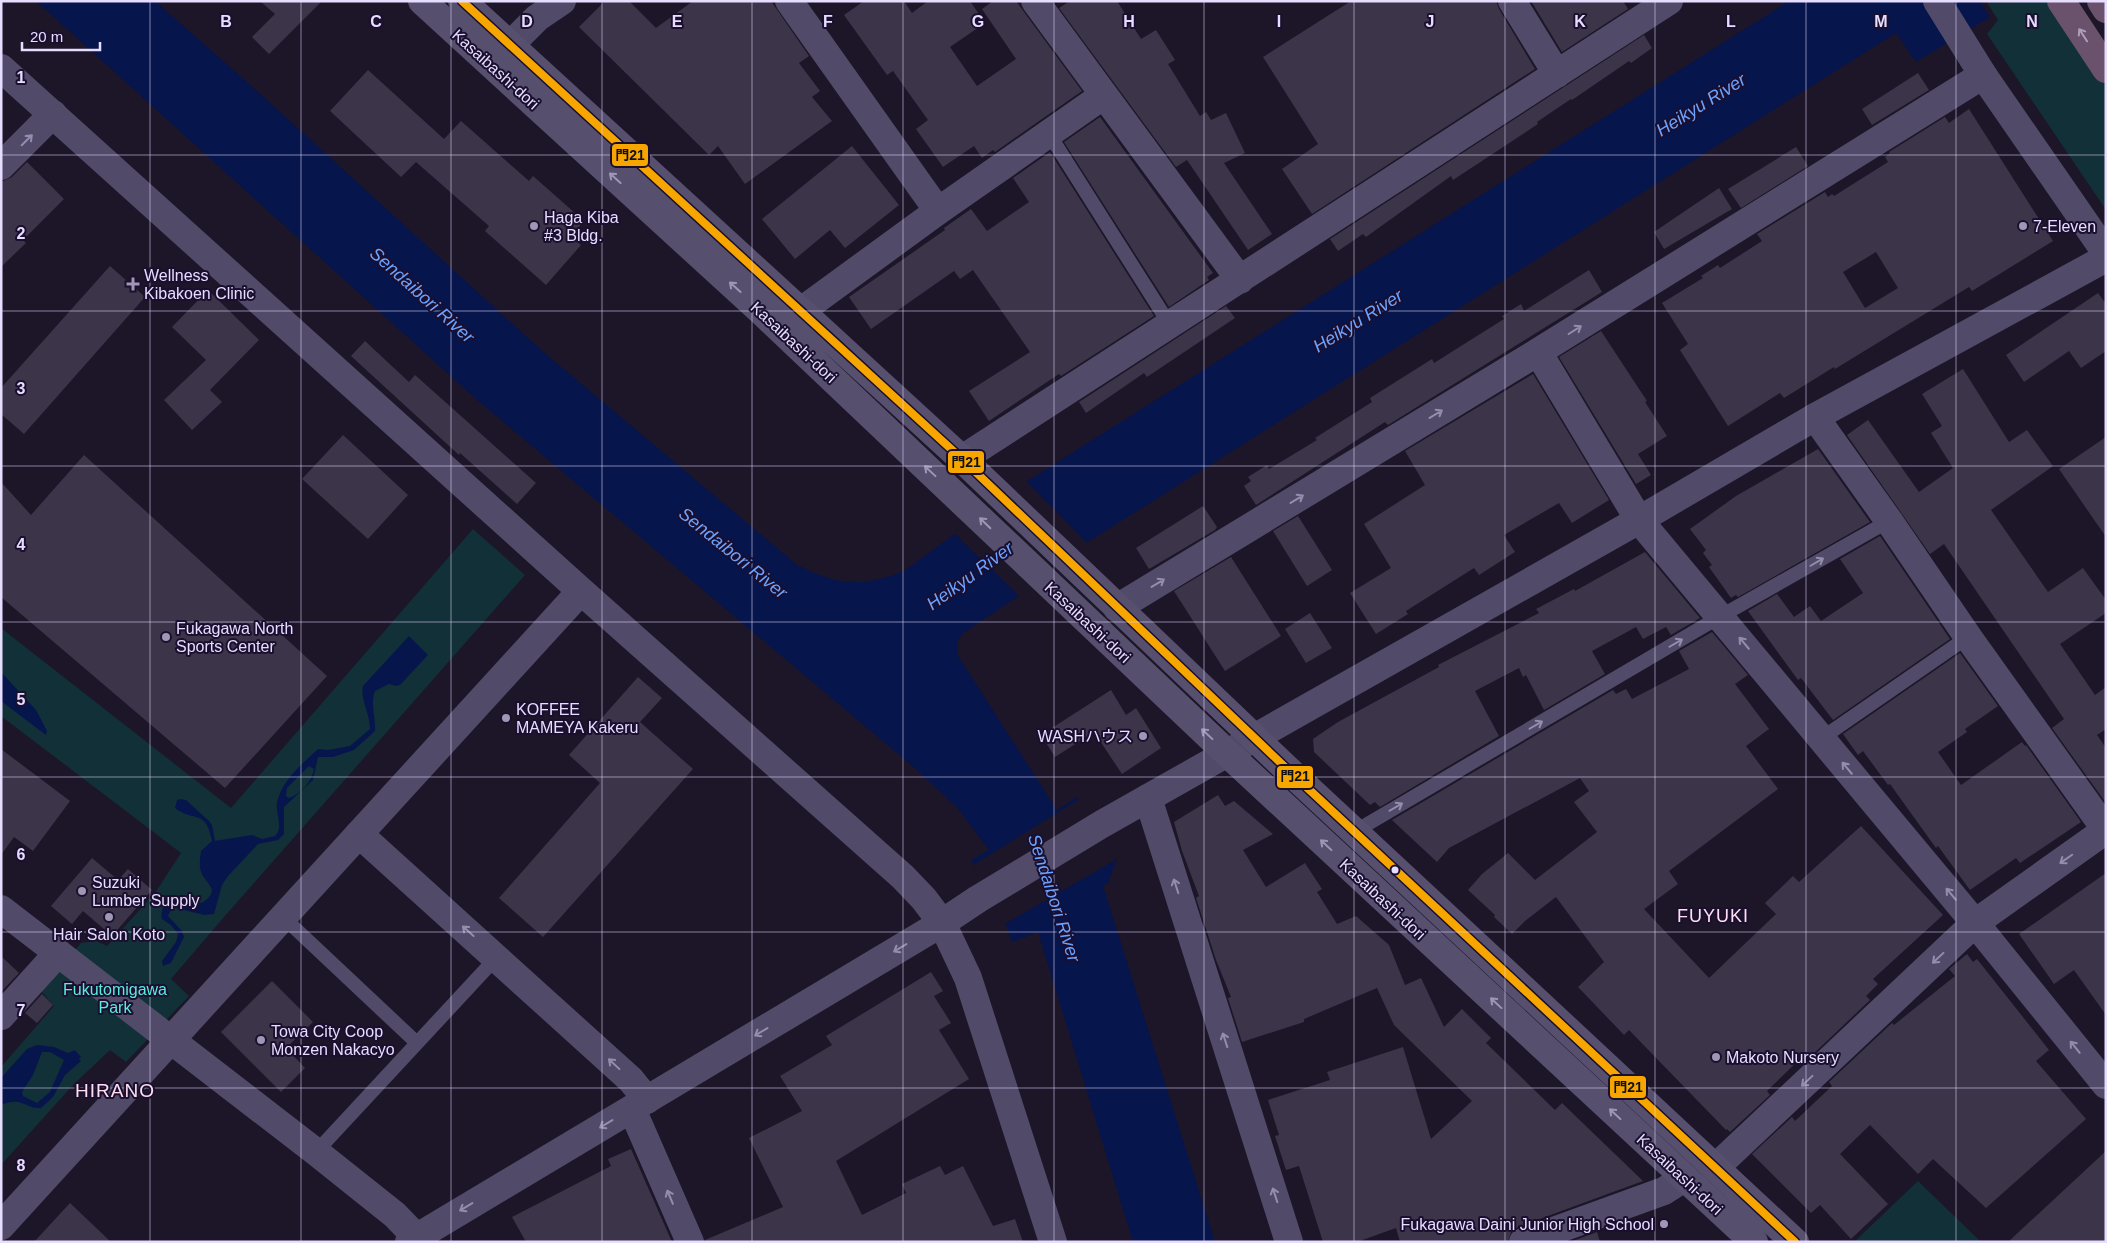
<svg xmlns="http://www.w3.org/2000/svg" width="2107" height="1243" font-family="Arial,'Noto Sans JP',sans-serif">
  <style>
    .green { fill: #123037 }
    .water { fill: #07154d; fill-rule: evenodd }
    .pier { fill: #1c1628 }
    .building { fill: #3c3549; fill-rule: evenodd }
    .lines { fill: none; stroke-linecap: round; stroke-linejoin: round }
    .service { stroke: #514b69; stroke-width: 14 }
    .minor { stroke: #514b69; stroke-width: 28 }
    .tertiary { stroke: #514b69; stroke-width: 28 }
    .secondary { stroke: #564f6e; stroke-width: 28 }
    .motorway { stroke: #6a526c; stroke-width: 28 }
    .bus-1-casing { stroke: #1a0f2f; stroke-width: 11 }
    .bus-1 { stroke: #f7a600; stroke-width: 8 }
    .oneway { stroke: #ae9ebd }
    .oneway2 { stroke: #948dac }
    .oneway3 { stroke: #9e96b6 }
    .grid { fill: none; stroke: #e6ddff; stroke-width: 1; stroke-opacity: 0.55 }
    .poi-dot { fill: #9f97b4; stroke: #1a0f2f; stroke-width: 2 }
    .bus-dot { fill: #e6ddff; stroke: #1a0f2f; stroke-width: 2 }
    .labels { text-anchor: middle; stroke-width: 4; stroke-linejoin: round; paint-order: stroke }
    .street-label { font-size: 16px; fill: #e6ddff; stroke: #1a0f2f }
    .poi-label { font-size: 16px; fill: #e6ddff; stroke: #1a0f2f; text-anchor: start }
    .park-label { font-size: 16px; fill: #5bece0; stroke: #1a0f2f }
    .water-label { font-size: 18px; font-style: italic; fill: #6ba2ff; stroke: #1a0f2f }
    .neighbourhood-label { font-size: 18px; letter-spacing: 1px; fill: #ffdfee; stroke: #1a0f2f }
    .quarter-label { font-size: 19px; letter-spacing: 1px; fill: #ffdfee; stroke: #1a0f2f }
    .grid-label { font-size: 16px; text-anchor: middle; font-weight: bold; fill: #e6ddff; stroke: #1a0f2f; stroke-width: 4; stroke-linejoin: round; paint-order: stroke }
    .line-badge { stroke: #1a0f2f; stroke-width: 2 }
    .pale-badge-label { font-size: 14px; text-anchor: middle; font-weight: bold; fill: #111 }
  </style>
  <rect width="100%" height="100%" fill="#1c1628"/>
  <path class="green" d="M1986,1H2051L2106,86V210L1987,34L1998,20Z
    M473,529L525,575L224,917L171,979L189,996L126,1062L110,1050L73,1085L1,1165V1067L54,1006L41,991L81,943L96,941L107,946L155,893L181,853L1,716V628L231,808Z
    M1918,1181L1981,1242H1854Z"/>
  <path class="water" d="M36,1H155L257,91L540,349L797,565C838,585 860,588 904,571L1029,480L1789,1H1980L1990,17L1916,62L1896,33L1091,540L1017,597L963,633C957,641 956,646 958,656L1057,810L1077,797L1117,859L1108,883L1103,886L1215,1242H1133L1038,932L1012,942L1006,925L971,860L989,850L957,807L910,764L476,399Z
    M409,636L428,655L400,685L396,686L389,684L375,691C370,703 376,719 375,731L354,750L333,757H318L313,780L284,807V834L278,840L258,844L228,876L222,885L214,914L204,915L172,907L168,916L182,931L184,937L171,963L163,966L162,961L176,942L178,934L171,925L162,919C160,911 164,904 172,901L202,903C222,889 206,885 201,872C199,866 200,858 201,851L212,841C206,808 194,823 175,808L177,800L181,799L186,800L209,821L212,825L215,841L252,835L262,839L275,836C284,828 275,812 277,802C283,779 301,765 318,749L328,750L350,746L370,729C370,714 360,698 363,686ZM309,766L314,769C312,781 301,794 289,798L286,796L287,788Z
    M1,672L36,710L47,731L46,735L1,701Z
    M37,1045L54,1047L68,1053L75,1050L81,1057L79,1059L81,1061L65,1075L53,1097L41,1108C24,1109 23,1096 1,1105V1078L27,1049ZM42,1052H50L64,1060L50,1092L37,1103L23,1096L22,1092L33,1075Z"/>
  <path class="pier" d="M1025,480L1089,545L1020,597L954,533Z
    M1081,798L1119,858L1003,925L972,866Z"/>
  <path class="building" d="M260,1H322L269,54L252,37L275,14Z
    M605,1H629L656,28L693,1H771L809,56L799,63L820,91L812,97L832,121L745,184L718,146L709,155L579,27Z
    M864,1H904L912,13L928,1H970L985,23L950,47L977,86L1016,59L982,9L993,1H1016L1082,91L995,152L993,150L982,158L974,146L943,167L916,129L928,120L893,71L887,75L844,15Z
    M1070,1H1117L1141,39L1156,30L1175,60L1168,64L1200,116L1206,112L1211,120L1226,113L1245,153L1224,163L1272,234L1248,250L1187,160L1176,167L1059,8Z
    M1351,1H1496L1499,9L1535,69L1312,214L1282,169L1318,144L1263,57Z
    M1531,1H1623L1628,9L1562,52Z
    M1644,35L1652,48L1631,63L1629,61L1572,100L1571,99L1537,122L1538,124L1453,180L1451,176L1366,237L1363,234L1338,251L1330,239Z
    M368,70L444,139L461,121L529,181L533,176L584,221L571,236L581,245L546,285L485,231L489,226L416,162L401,177L330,111Z
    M1918,73L1929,90L1872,125L1862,109Z
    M1969,109L2053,241L1972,291L1969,287L1835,369L1834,367L1784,398L1780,393L1728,426L1680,350L1688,344L1662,303L1703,278L1701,276L1718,265L1720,268L1762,241L1757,234L1825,192L1828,197L1832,194L1834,196L1888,162L1885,157L1890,153L1889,152L1945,117L1949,123ZM1876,252L1898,288L1865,308L1843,272Z
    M1100,117L1213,273L1207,277L1209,280L1169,307L1064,142Z
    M852,146L899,205L845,248L830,230L795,259L762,219Z
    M1796,147L1808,166L1741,208L1728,189Z
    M1050,152L1154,316L1061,376L1059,374L989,421L969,391L1030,352L973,270L960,279L954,271L871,329L849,297L945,230L944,228L971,209L987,231L1029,202L1013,178Z
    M27,162L64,199L23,240L26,243L1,267V182L12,177Z
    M1719,188L1732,209L1664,249L1654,232Z
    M110,266L145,297L24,434L1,414V388Z
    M1589,270L1602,292L1388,425L1385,422L1256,505L1244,486L1251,481L1248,477L1267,465L1269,469L1317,440L1315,438L1372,402L1370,398L1432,359L1434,363L1504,319L1502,316L1521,304L1524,311Z
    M208,290L259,340L210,390L222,402L192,430L164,400L206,360L172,327Z
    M2098,293L2106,304V351L2081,368L2069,351L2024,382L2006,355Z
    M1226,306L1235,318L1147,377L1144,373L1086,413L1079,402Z
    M1601,331L1647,401L1645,402L1667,436L1638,454L1651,475L1636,484L1559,357Z
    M365,341L409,382L415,375L536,483L517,504L460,453L459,455L351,356Z
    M1963,369L2009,442L2027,430L2053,466L1991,510L2048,592L2083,568L2106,600V613L2060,644L2095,695L2106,687V729L2097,735L2106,748V803L2052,728L2064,719L1944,544L1930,554L1847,435L1868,420L1919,492L1953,468L1931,433L1942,426L1922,394Z
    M1533,374L1609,500L1572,523L1559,503L1504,535L1515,552L1479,575L1474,568L1406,611L1408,614L1376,634L1350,593L1391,568L1364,524L1425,485L1405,451Z
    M343,435L408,495L368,539L302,479Z
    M2106,437V537L2059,469Z
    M1818,449L1870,522L1738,597L1736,595L1731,598L1709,567L1712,565L1703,553L1706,550L1690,529L1736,496Z
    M84,455L327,676L225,788L1,597V482L31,515Z
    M1203,506L1217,527L1215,530L1149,569L1136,548Z
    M1298,516L1332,570L1307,586L1273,531Z
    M1880,536L1950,639L1833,720L1801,678L1798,680L1748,611L1777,594L1794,617L1810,606L1821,621L1863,593L1840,559Z
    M1645,552L1700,618L1671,635L1666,627L1643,639L1636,627L1592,651L1605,674L1544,710L1526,675L1523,677L1519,668L1475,691L1499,736L1380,807L1375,802L1370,805L1314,752L1313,739L1338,722L1439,667L1438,665L1539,613L1536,609L1574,589L1575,591Z
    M1231,557L1281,636L1225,671L1174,591Z
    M1310,613L1332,648L1306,663L1285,629Z
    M1712,632L1748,675L1735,684L1769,729L1746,746L1778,789L1669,871L1678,884L1644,909L1709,978L1776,914L1765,903L1793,876L1799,882L1861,826L1943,915L1873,979L1878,984L1866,996L1870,1000L1807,1060L1803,1056L1767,1091L1770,1095L1730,1132L1727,1129L1726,1130L1629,1030L1624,1035L1578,987L1604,962L1556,897L1525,921L1512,934L1494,917L1495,915L1468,890L1482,874L1508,853L1535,880L1597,832L1574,802L1589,791L1580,778L1449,848L1437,862L1392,820L1613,690L1616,694L1626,689L1632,699L1689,669L1679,651Z
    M1960,653L1998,706L1965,729L1967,732L1938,752L1961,785L2022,742L2025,746L2026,745L2081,822L2020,863L2016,858L1970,890L1938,846L1936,848L1890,784L1888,785L1863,751L1858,755L1843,734Z
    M638,677L662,698L640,722L693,769L543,937L499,898L600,783L569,755Z
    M1111,690L1126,715L1136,708L1161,748L1122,774L1094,732L1055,757L1041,735Z
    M1,749L70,801L33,851L14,837L1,855Z
    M1218,795L1225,806L1234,801L1273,834L1243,850L1266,887L1305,863L1322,889L1317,892L1337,924L1356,916L1389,945L1405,985L1421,978L1444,1027L1462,1009L1491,1038L1486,1043L1555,1110L1562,1103L1643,1181L1518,1227L1511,1232L1508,1242H1400L1396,1228L1357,1242H1323L1299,1166L1286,1170L1275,1136L1279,1135L1268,1100L1330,1080L1327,1072L1403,1047L1431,1139L1472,1101L1394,1025L1377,988L1304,1019V1022L1242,1042L1228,998L1231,997L1216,960L1196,898L1199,896L1182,851L1174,822Z
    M92,858L118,880L128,869L152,890L112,936L83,911L72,924L51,906Z
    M2106,873V1015L2074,970L2054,984L2019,934Z
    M1967,954L1973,962L1977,959L2049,1050L2036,1061L2086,1119L1986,1208L1933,1159L1918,1174L1870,1125L1840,1154L1888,1204L1851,1239L1820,1205L1811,1213L1752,1154L1792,1117L1795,1121L1832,1086L1829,1082L1892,1023L1894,1025L1955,976L1949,969Z
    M1,956L19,973L1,992Z
    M931,972L943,991L934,996L951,1023L939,1030L969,1079L836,1161L862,1215L906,1193L902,1184L940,1166L945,1175L963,1166L993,1226L1015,1219L1023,1242H705V1240L783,1207L749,1138L802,1111L780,1076L832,1045L826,1036Z
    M272,981L313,1022L286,1048L305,1068L281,1092L221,1032Z
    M42,994L53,1005L37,1023L25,1013Z
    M631,1149L672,1242H526L512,1217L611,1166L608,1159Z
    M2106,1151V1242H2008Z
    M70,1203L111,1242H34Z
    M1597,1232L1600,1242H1570Z"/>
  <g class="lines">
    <path class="service" d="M1049,134L1170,325
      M1822,738L1968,637
      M1354,832L1721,616L1889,521
      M283,917L417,1043
      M316,1152L497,957"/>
    <path class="minor" d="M789,1L938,211
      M1035,1L1240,280
      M1512,1L1557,74
      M510,45L537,18L562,1
      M1,166L53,114
      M801,311L938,211L1104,95
      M1538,352L1639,520L1975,923L2106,1085
      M962,459L1669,1
      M1117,608L1538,352L1983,75
      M1148,798L1289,1242
      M359,834L631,1080L647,1100
      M1,1016L58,953
      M632,1109L690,1242
      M1715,1168L1975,923L2106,830L1968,637L1889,521L1815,417
      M409,1242L942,923
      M1523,1242L1664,1191L1684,1178"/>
    <path class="tertiary" d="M1937,1L1983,75L2106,253
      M1,68L581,591L903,877L924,899L942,923L968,978L1053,1242
      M1,909L316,1152L395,1215L421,1242
      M942,923L978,899L1102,824L1639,520L1815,417L2106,258
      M1,1226L581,591"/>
    <path class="secondary" d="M422,1L762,312L1228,754L1754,1242
      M462,1L962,459L1286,768L1795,1242"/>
    <path class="motorway" d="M2061,1L2106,69
      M2101,1L2106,9"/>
    <g class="bus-1-casing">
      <path id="bus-1" d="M462,1L962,459L1286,768L1795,1242"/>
    </g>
    <use href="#bus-1" class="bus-1"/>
  </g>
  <defs><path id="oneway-shaft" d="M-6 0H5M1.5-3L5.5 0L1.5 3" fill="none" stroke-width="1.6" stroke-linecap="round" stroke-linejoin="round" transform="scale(1.25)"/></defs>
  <use class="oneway" href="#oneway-shaft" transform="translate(2083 35) rotate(-123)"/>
  <g class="oneway2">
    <use href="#oneway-shaft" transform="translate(27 140) rotate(-45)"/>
    <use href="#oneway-shaft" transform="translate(1575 330) rotate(-32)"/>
    <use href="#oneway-shaft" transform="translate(1436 414) rotate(-31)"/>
    <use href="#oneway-shaft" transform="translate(1297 499) rotate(-31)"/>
    <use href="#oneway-shaft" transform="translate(1817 562) rotate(-30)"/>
    <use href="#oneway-shaft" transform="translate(1158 583) rotate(-31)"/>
    <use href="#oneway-shaft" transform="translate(1676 643) rotate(-30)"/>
    <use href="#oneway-shaft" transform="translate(1744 643) rotate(-130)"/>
    <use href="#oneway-shaft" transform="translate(1536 725) rotate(-30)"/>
    <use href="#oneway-shaft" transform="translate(1847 768) rotate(-130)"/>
    <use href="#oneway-shaft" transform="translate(1396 807) rotate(-30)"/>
    <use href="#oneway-shaft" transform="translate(2066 859) rotate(145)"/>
    <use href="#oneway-shaft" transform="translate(1176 886) rotate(-108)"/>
    <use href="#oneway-shaft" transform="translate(1951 894) rotate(-130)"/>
    <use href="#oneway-shaft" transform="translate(468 931) rotate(-138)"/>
    <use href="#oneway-shaft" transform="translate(900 948) rotate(149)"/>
    <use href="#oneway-shaft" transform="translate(1938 958) rotate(137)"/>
    <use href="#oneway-shaft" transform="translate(761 1032) rotate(149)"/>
    <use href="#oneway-shaft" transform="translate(1225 1040) rotate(-108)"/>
    <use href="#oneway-shaft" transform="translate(2075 1047) rotate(-129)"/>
    <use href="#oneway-shaft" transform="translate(614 1064) rotate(-137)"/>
    <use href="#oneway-shaft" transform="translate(1807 1081) rotate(137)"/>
    <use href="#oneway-shaft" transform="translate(606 1124) rotate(149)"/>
    <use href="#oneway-shaft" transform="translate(1275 1195) rotate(-108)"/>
    <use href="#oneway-shaft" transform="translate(670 1197) rotate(-113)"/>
    <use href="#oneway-shaft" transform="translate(466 1207) rotate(149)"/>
  </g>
  <g class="oneway3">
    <use href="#oneway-shaft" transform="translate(615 178) rotate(-138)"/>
    <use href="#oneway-shaft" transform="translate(735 287) rotate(-138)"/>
    <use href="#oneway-shaft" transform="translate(930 471) rotate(-137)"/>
    <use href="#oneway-shaft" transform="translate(985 523) rotate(-136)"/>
    <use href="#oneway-shaft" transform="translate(1207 734) rotate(-137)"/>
    <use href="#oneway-shaft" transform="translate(1326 845) rotate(-137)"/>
    <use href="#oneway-shaft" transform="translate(1496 1003) rotate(-137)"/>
    <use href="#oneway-shaft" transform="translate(1615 1114) rotate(-137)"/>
  </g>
  <path class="grid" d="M150,1V1242M301,1V1242M451,1V1242M602,1V1242M752,1V1242M903,1V1242M1054,1V1242M1204,1V1242M1354,1V1242M1505,1V1242M1655,1V1242M1806,1V1242M1956,1V1242M1,155H2106M1,311H2106M1,466H2106M1,622H2106M1,777H2106M1,932H2106M1,1088H2106"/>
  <g class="poi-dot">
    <circle cx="534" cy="226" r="5"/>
    <circle cx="2023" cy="226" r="5"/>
    <path d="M130.5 276.5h5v5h5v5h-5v5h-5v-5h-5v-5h5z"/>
    <circle cx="166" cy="637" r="5"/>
    <circle cx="506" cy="718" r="5"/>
    <circle cx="1143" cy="736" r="5"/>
    <circle cx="82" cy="891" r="5"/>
    <circle cx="109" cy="917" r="5"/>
    <circle cx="261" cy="1040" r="5"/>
    <circle cx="1716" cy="1057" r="5"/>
    <circle cx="1664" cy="1224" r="5"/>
  </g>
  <circle class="bus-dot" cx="1395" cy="870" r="4.5"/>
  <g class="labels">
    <g class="street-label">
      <text transform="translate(496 69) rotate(42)" y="6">Kasaibashi-dori</text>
      <text transform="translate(794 342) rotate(43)" y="6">Kasaibashi-dori</text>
      <text transform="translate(1088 622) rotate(43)" y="6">Kasaibashi-dori</text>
      <text transform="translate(1383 899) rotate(43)" y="6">Kasaibashi-dori</text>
      <text transform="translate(1680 1174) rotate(43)" y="6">Kasaibashi-dori</text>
    </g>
    <g class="poi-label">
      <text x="544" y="223">Haga Kiba<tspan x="544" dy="18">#3 Bldg.</tspan></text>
      <text x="2033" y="232">7-Eleven</text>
      <text x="144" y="281">Wellness<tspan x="144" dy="18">Kibakoen Clinic</tspan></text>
      <text x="176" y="634">Fukagawa North<tspan x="176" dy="18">Sports Center</tspan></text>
      <text x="516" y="715">KOFFEE<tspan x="516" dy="18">MAMEYA Kakeru</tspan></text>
      <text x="1133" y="742" text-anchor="end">WASHハウス</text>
      <text x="92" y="888">Suzuki<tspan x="92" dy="18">Lumber Supply</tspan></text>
      <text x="109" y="940" text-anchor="middle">Hair Salon Koto</text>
      <text x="271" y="1037">Towa City Coop<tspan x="271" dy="18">Monzen Nakacyo</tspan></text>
      <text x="1726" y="1063">Makoto Nursery</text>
      <text x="1654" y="1230" text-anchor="end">Fukagawa Daini Junior High School</text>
    </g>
    <g class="park-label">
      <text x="115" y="995">Fukutomigawa<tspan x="115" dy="18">Park</tspan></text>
    </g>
    <g class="water-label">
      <text transform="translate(1701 105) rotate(-32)" y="6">Heikyu River</text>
      <text transform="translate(422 295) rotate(42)" y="6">Sendaibori River</text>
      <text transform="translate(1358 321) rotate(-32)" y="6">Heikyu River</text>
      <text transform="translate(733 553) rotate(39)" y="6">Sendaibori River</text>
      <text transform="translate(970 576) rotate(-36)" y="6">Heikyu River</text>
      <text transform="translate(1054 898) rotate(72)" y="6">Sendaibori River</text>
    </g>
    <g class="neighbourhood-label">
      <text x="1713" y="922">FUYUKI</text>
    </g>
    <g class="quarter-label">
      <text x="115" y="1097">HIRANO</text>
    </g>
  </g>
  <g class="grid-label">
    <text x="226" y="27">B</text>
    <text x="376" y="27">C</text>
    <text x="527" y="27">D</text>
    <text x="677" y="27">E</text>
    <text x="828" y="27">F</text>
    <text x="978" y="27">G</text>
    <text x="1129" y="27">H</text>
    <text x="1279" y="27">I</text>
    <text x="1430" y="27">J</text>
    <text x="1580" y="27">K</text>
    <text x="1731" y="27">L</text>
    <text x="1881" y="27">M</text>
    <text x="2032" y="27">N</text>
    <text x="21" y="83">1</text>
    <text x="21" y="239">2</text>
    <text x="21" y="394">3</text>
    <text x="21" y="550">4</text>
    <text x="21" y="705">5</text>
    <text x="21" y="860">6</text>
    <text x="21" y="1016">7</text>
    <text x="21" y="1171">8</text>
  </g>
  <g class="line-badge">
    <rect x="611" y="143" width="38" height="24" rx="5" fill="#f7a600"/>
    <rect x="947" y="450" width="38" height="24" rx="5" fill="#f7a600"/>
    <rect x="1276" y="765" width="38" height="24" rx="5" fill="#f7a600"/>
    <rect x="1609" y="1075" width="38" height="24" rx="5" fill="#f7a600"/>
  </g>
  <g class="pale-badge-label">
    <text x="630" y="160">門21</text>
    <text x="966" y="467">門21</text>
    <text x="1295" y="781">門21</text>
    <text x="1628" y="1092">門21</text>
  </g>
  <rect width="2107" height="1243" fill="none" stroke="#e6ddff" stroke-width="5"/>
  <path d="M22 42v8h78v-8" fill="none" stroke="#e6ddff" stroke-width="2.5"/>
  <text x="30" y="42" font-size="15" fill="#e6ddff" stroke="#1a0f2f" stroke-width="4" paint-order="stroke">20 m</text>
</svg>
